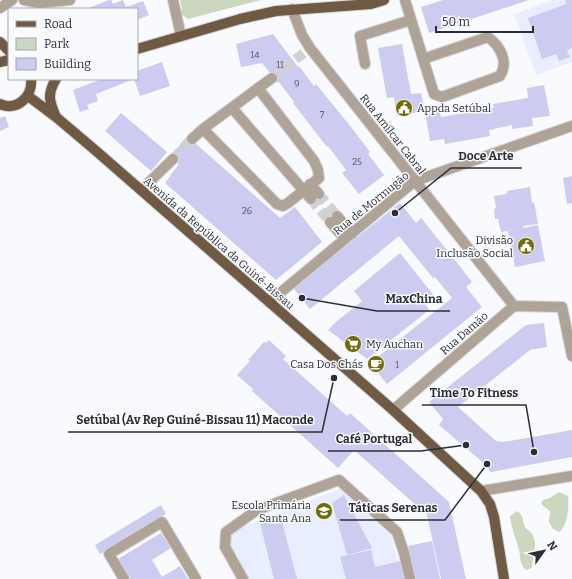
<svg xmlns="http://www.w3.org/2000/svg" width="572" height="579" font-family="Bitter,serif">
  <style>
    .built { fill: #e8eefd }
    .green { fill: #ccd7bf }
    .building { fill: #cccbf0 }
    .lines { fill: none; stroke-linecap: round; stroke-linejoin: round }
    .minor-tunnel { stroke: #cfd1d5; stroke-width: 10; stroke-dasharray: 10 5; stroke-linecap: butt }
    .minor-casing { stroke: #d3d5d9; stroke-width: 12 }
    .major-casing { stroke: #d3d5d9; stroke-width: 12 }
    .minor { stroke: #afa296; stroke-width: 10 }
    .major { stroke: #705a44; stroke-width: 10 }
    .labels { text-anchor: middle; stroke-width: 3; stroke-linejoin: round; paint-order: stroke }
    .number-label { font-size: 9px; fill: #555562 }
    .poi-label { font-size: 11px; fill: #2d2e33; stroke: #f8fafe; text-anchor: end }
    .street-label { font-size: 11px; fill: #2d2e33; stroke: #f8fafe }
    .leader { fill: none; stroke: #2d2e33; stroke-width: 1.5 }
    .callout-dot { fill: #2d2e33; stroke: #f8fafe; stroke-width: 1.5 }
    .callout-label { font-size: 12px; text-anchor: middle; font-weight: bold; fill: #2d2e33; stroke: #f8fafe; stroke-width: 3; stroke-linejoin: round; paint-order: stroke }
  </style>
  <rect width="100%" height="100%" fill="#f8fafe"/>
  <path class="built" d="M552,0H572V62L536,75L514,14Z
    M342,488L392,537L402,579H243L221,535Z"/>
  <path class="green" d="M180,0H261L188,19L181,14L180,10L182,9Z
    M559,492L568,496C569,506 568,526 559,532L553,529L549,522L550,512C548,508 544,508 541,503L543,500L550,498L554,495Z
    M517,511C524,515 522,521 525,527C527,530 530,531 532,534C539,544 532,556 532,568L526,570C519,564 521,557 519,550C516,538 511,528 510,516Z"/>
  <path class="building" d="M109,0H111L113,4L123,0L126,7L143,1L149,15L137,20V9H86Z
    M443,0H529L429,33L421,7Z
    M565,0H572V48L567,50L570,57L559,61L556,54L542,59L528,18L566,4Z
    M273,34L298,67L299,66L314,86L316,84L351,127L370,152L368,154L384,175L359,194L342,173L346,170L328,146L327,147L293,103L294,102L279,82L278,83L262,63L241,67L236,44Z
    M402,44L411,94L421,93L425,111L439,109L441,117L494,108L493,104L528,98L527,88L544,85L550,116L532,118L533,126L512,129V125L489,130L490,136L445,144L444,139L430,141L425,111L397,116L394,97L387,98L378,48Z
    M162,62L170,86L140,96L134,79L96,94L98,101L87,105L89,109L80,112L73,90L102,79H137V71Z
    M121,113L167,152L151,171L105,131Z
    M5,116L9,127L0,131V118Z
    M187,136L280,218L295,207L322,242L276,280L165,183L179,164L170,157Z
    M572,176V203L567,204L563,178Z
    M530,187L532,203L534,202L538,224L523,226V228L538,225L545,261L515,267L508,231L501,232L498,219H495L494,209L496,208L494,196L507,194V191Z
    M400,203L416,223L421,218L455,260L472,282L466,287L482,307L387,384L370,363L452,298L435,277L433,278L399,236L310,309L293,288Z
    M400,253L435,297L426,305L429,310L367,359L328,330L337,321L362,301L354,291Z
    M544,323L547,347L530,350L458,407L496,441L503,442L572,430V457L491,472L480,460L439,425L443,419L429,402L526,325Z
    M269,340L286,356L283,359L347,416L350,413L449,502L466,579H441L427,515L354,450L338,468L252,391L253,389L237,375L250,361L248,360L264,342L266,343Z
    M344,495L372,548L347,555L332,503Z
    M161,505L166,514L100,554L95,545Z
    M281,518L297,579H274L260,523Z
    M161,533L171,548L152,560L162,577L180,566L188,579H130L118,559Z
    M432,541L440,579H415L408,546Z
    M371,550L378,579H346L340,557Z
    M400,561L404,579H378L375,567Z"/>
  <g class="lines">
    <path class="minor-tunnel" d="M272,78L310,48
      M173,159L192,139
      M319,194L337,216
      M311,199L330,222"/>
    <g class="minor-casing">
      <path id="minor" d="M24,0L40,3L70,0
        M173,0L181,36
        M405,0L434,94L442,97L500,76C509,61 500,46 488,37L423,59
        M0,8L12,0
        M292,9L302,35L310,48L514,306
        M365,64L360,36L411,20
        M232,108L311,199
        M203,129L277,204L283,206L288,203L319,178L318,170L314,161L258,88
        M192,139L203,129L272,78
        M310,184L319,194
        M141,190L173,159
        M337,216L352,234
        M330,222L345,239
        M269,302L415,181L572,126
        M393,410L514,306L562,307L572,356
        M481,491L572,476
        M124,579L109,554L162,522L196,579
        M243,579L225,547L226,532L257,510L339,480L397,532L404,553L410,579"/>
    </g>
    <g class="major-casing">
      <path id="major" d="M0,42L9,51
        M137,49L240,19L276,11L371,4L384,0
        M0,62L9,60
        M28,96L56,117L95,150L393,410L481,491L490,504L494,517L504,579
        M0,104C17,112 33,96 31,79
        M56,117C49,101 47,94 56,79"/>
    </g>
    <use href="#minor" class="minor"/>
    <use href="#major" class="major"/>
  </g>
  <defs>
    <g id="civic-disc" transform="scale(0.9)"><circle r="9.5" fill="#726c09" stroke="#f8fafe"/><path d="M-.6-6.5H3V-4.5H.6V-3L4-1V1h2V6H-6V1h2V-1L-.6-3ZM-1.2 2.5V6h2.4V2.5Z" fill="#fff"/></g>
    <g id="supermarket-disc" transform="scale(0.9)"><circle r="9.5" fill="#726c09" stroke="#f8fafe"/><path d="M-6-5.5h2.5l.6 2H6L4.5 2H-2.5L-4.4-4H-6ZM-1.5 3.2a1.3 1.3 0 1 0 .1 0ZM3 3.2a1.3 1.3 0 1 0 .1 0Z" fill="#fff"/></g>
    <g id="cafe-disc" transform="scale(0.9)"><circle r="9.5" fill="#726c09" stroke="#f8fafe"/><path d="M-5.5-4.5H6V0H3Q3 3.5 0 3.5H-2.5Q-5.5 3.5-5.5 0ZM3-3.2v2h1.7v-2ZM-6 4.5H4V6H-6Z" fill="#fff"/></g>
    <g id="school-disc" transform="scale(0.9)"><circle r="9.5" fill="#726c09" stroke="#f8fafe"/><path d="M0-5L7-2L0 1L-7-2ZM-4 1L0 2.5L4 1V4Q0 6-4 4Z" fill="#fff"/></g>
  </defs>
  <g fill-rule="evenodd">
    <use href="#civic-disc" x="404" y="108"/>
    <use href="#civic-disc" x="526" y="246"/>
    <use href="#supermarket-disc" x="353" y="344"/>
    <use href="#cafe-disc" x="376" y="364"/>
    <use href="#school-disc" x="324" y="511"/>
  </g>
  <g class="labels">
    <g class="number-label">
      <text x="255" y="58">14</text>
      <text x="280" y="68">11</text>
      <text x="297" y="87">9</text>
      <text x="322" y="118">7</text>
      <text x="357" y="165">25</text>
      <text x="247" y="214">26</text>
      <text x="397" y="368">1</text>
    </g>
    <g class="poi-label">
      <text x="417" y="112" text-anchor="start">Appda Setúbal</text>
      <text x="513" y="244">Divisão<tspan x="513" dy="13">Inclusão Social</tspan></text>
      <text x="366" y="348" text-anchor="start">My Auchan</text>
      <text x="363" y="368">Casa Dos Chás</text>
      <text x="311" y="509">Escola Primária<tspan x="311" dy="13">Santa Ana</tspan></text>
    </g>
    <g class="street-label">
      <text transform="translate(393 134) rotate(52)" y="4">Rua Amílcar Cabral</text>
      <text transform="translate(371 203) rotate(-39)" y="4">Rua de Mormugão</text>
      <text transform="translate(219 243) rotate(41)" y="4">Avenida da República da Guiné-Bissau</text>
      <text transform="translate(464 333) rotate(-41)" y="4">Rua Damão</text>
    </g>
  </g>
  <path class="leader" d="M395 213L451 168H522M302 298L377 311H450M534 452L526 405H422M334 378L322 432H68M466 445L421 451H328M487 464L445 520H340"/>
  <g class="callout-dot">
    <circle cx="395" cy="213" r="4"/>
    <circle cx="302" cy="298" r="4"/>
    <circle cx="534" cy="452" r="4"/>
    <circle cx="334" cy="378" r="4"/>
    <circle cx="466" cy="445" r="4"/>
    <circle cx="487" cy="464" r="4"/>
  </g>
  <g class="callout-label">
    <text x="486" y="160">Doce Arte</text>
    <text x="414" y="303">MaxChina</text>
    <text x="474" y="397">Time To Fitness</text>
    <text x="195" y="424">Setúbal (Av Rep Guiné-Bissau 11) Maconde</text>
    <text x="374" y="443">Café Portugal</text>
    <text x="393" y="512">Táticas Serenas</text>
  </g>
  <rect x="8" y="8" width="130" height="72" fill="#f8fafe" stroke="#a7a8ad"/>
  <rect x="16" y="21" width="20" height="6" fill="#705a44" stroke="#a7a8ad"/>
  <text x="44" y="28" font-size="12" fill="#2d2e33">Road</text>
  <rect x="16" y="38" width="20" height="12" fill="#ccd7bf" stroke="#a7a8ad"/>
  <text x="44" y="48" font-size="12" fill="#2d2e33">Park</text>
  <rect x="16" y="58" width="20" height="12" fill="#cccbf0" stroke="#a7a8ad"/>
  <text x="44" y="68" font-size="12" fill="#2d2e33">Building</text>
  <g transform="translate(544 551) rotate(57)" stroke="#f8fafe" stroke-width="3" paint-order="stroke">
  <path d="M0-3L7 15L0 10L-7 15Z" fill="#2d2e33"/>
  <text y="-6" font-size="11" font-weight="bold" text-anchor="middle" fill="#2d2e33">N</text>
  </g>
  <path d="M436 26v6h97v-6" fill="none" stroke="#2d2e33" stroke-width="2"/>
  <text x="442" y="26" font-size="12" fill="#2d2e33" stroke="#f8fafe" stroke-width="3" paint-order="stroke">50 m</text>
</svg>
